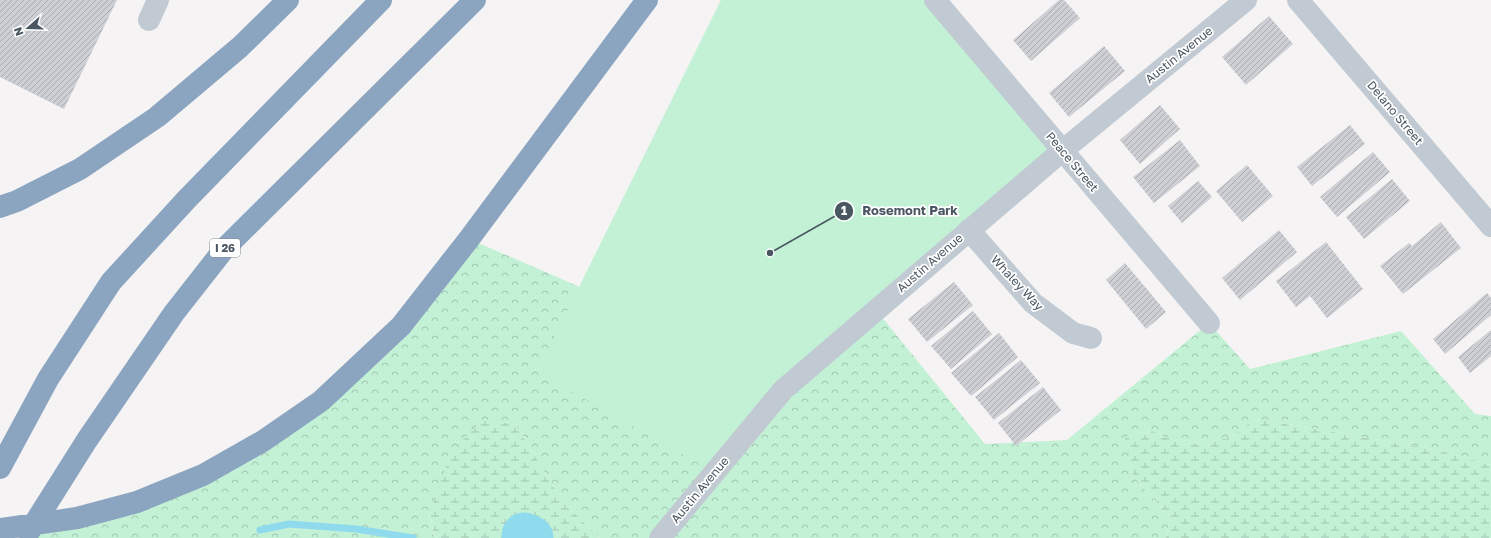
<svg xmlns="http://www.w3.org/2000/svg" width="1491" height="538" font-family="'Golos Text',sans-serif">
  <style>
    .forest { fill: url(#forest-crowns) }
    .wetland { fill: url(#wetland-marsh) }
    .green { fill: #c3f1d5 }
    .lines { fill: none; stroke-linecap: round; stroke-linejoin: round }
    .stream { stroke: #90daee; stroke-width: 7 }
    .river { stroke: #90daee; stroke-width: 45 }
    .building { fill: url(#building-hatch) }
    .minor { stroke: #c1cad2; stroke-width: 22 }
    .tertiary { stroke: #c1cad2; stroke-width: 22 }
    .motorway { stroke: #8ba5c1; stroke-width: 22 }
    .labels { text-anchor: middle; stroke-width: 3.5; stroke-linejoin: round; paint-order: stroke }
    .shield { fill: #fff; stroke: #808990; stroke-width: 1 }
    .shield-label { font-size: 11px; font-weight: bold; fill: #4a5661 }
    .street-label { font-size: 12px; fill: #4a5661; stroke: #fff }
    .leader { fill: none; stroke: #4a5661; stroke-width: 1.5 }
    .callout-dot { fill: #4a5661; stroke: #fff; stroke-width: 1.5 }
    .mark-label { font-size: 12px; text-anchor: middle; font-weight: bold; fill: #fff }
    .callout-label { font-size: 13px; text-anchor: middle; font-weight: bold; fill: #4a5661; stroke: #fff; stroke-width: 3.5; stroke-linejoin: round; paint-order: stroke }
  </style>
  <defs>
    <pattern id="forest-crowns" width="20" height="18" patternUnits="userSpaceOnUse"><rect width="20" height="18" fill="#c3f1d5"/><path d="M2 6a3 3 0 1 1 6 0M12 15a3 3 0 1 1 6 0" fill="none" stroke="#a0c6b0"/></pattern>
    <pattern id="wetland-marsh" width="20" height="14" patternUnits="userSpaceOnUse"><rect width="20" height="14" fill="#c3f1d5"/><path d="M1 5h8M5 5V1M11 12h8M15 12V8" fill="none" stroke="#a0c6b0"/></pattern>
    <pattern id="building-hatch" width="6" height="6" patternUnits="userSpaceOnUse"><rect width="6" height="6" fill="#cdcfd5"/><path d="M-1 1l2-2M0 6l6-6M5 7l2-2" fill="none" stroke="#a8abb0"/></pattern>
  </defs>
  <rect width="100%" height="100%" fill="#f5f3f3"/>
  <path class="forest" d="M469,239L580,287L537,372L876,310L985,444L1067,440L1209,323L1250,369L1401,331L1475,414L1491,416V465L1434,449L1255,419L1230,438L1185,445L1152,431L1126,437L1133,476L1170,517L1166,538H600L563,502L515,424L430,512L434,538H28L137,502L321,401Z"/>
  <path class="wetland" d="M1255,419L1434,449L1491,465V538H1166L1170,517L1133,476L1125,437L1152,431L1185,445L1230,438Z
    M482,420L515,424L563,502L600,538H434L430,512L450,454Z"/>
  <path class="green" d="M721,0H935L1062,151L783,390L714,472L537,372Z"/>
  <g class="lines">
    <path class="stream" d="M260,530L289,524L356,529L413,538"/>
    <path class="river" d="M524,535L531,538"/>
  </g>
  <path class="building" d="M0,0H117L64,109L0,77Z
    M1059,0H1064L1080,18L1031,61L1013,40Z
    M1269,16L1293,44L1246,85L1222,57Z
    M1104,46L1125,71L1069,117L1049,93Z
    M1160,105L1180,129L1140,164L1120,140Z
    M1350,125L1365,144L1312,186L1297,167Z
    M1180,140L1200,166L1154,203L1133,177Z
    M1373,152L1390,172L1337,217L1320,197Z
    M1247,165L1273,196L1242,222L1216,191Z
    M1392,179L1410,201L1364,239L1346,217Z
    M1198,181L1212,197L1182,223L1168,206Z
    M1441,222L1461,248L1403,294L1380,266L1409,243L1412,246Z
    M1279,230L1297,252L1240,300L1222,278Z
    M1326,242L1363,289L1327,318L1310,296L1296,307L1276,281Z
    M1125,263L1166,312L1146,329L1106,280Z
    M954,282L973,305L927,342L908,319Z
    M1487,293L1491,298V315L1445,354L1433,339Z
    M973,311L992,334L951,369L931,346Z
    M1491,330V356L1470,373L1458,357Z
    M999,333L1018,357L971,396L951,373Z
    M1021,360L1040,383L994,420L975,397Z
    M1043,387L1061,410L1016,446L998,423Z"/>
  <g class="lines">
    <path class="minor" d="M935,0L1209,323
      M1298,0L1491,226
      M149,20L158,0
      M969,230L1033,303L1073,333L1091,338"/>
    <path class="tertiary" d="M660,538L783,390L1062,151L1246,0"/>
    <path class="motorway" d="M0,207L17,201L80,169L157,117L240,47L288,0
      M0,468L48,379L111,282L187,199L381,0
      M0,529L77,518L137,502L203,475L263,441L321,401L401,326L469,239L647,0
      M29,532L87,440L174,313L225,248L475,0"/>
  </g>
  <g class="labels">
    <rect class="shield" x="210" y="239" width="30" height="18" rx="3"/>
    <g class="shield-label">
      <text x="225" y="252">I 26</text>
    </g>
    <g class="street-label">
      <text transform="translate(1179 55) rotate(-39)" y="4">Austin Avenue</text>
      <text transform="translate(1395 113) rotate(50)" y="4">Delano Street</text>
      <text transform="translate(1072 162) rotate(50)" y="4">Peace Street</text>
      <text transform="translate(930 263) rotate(-41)" y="4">Austin Avenue</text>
      <text transform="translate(1017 283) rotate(47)" y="4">Whaley Way</text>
      <text transform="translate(700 490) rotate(-50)" y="4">Austin Avenue</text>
    </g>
  </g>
  <path class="leader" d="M770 253L844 211"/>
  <g class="callout-dot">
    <circle cx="770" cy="253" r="4"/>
    <circle cx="844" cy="211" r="10"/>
  </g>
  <g class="mark-label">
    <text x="844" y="215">1</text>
  </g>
  <g class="callout-label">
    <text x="910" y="215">Rosemont Park</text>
  </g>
  <g transform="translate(28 28) rotate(250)" stroke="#ffffff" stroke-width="3" paint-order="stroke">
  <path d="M0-3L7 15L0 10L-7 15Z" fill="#4a5661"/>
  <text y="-6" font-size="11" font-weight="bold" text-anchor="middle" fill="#4a5661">N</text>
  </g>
</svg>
